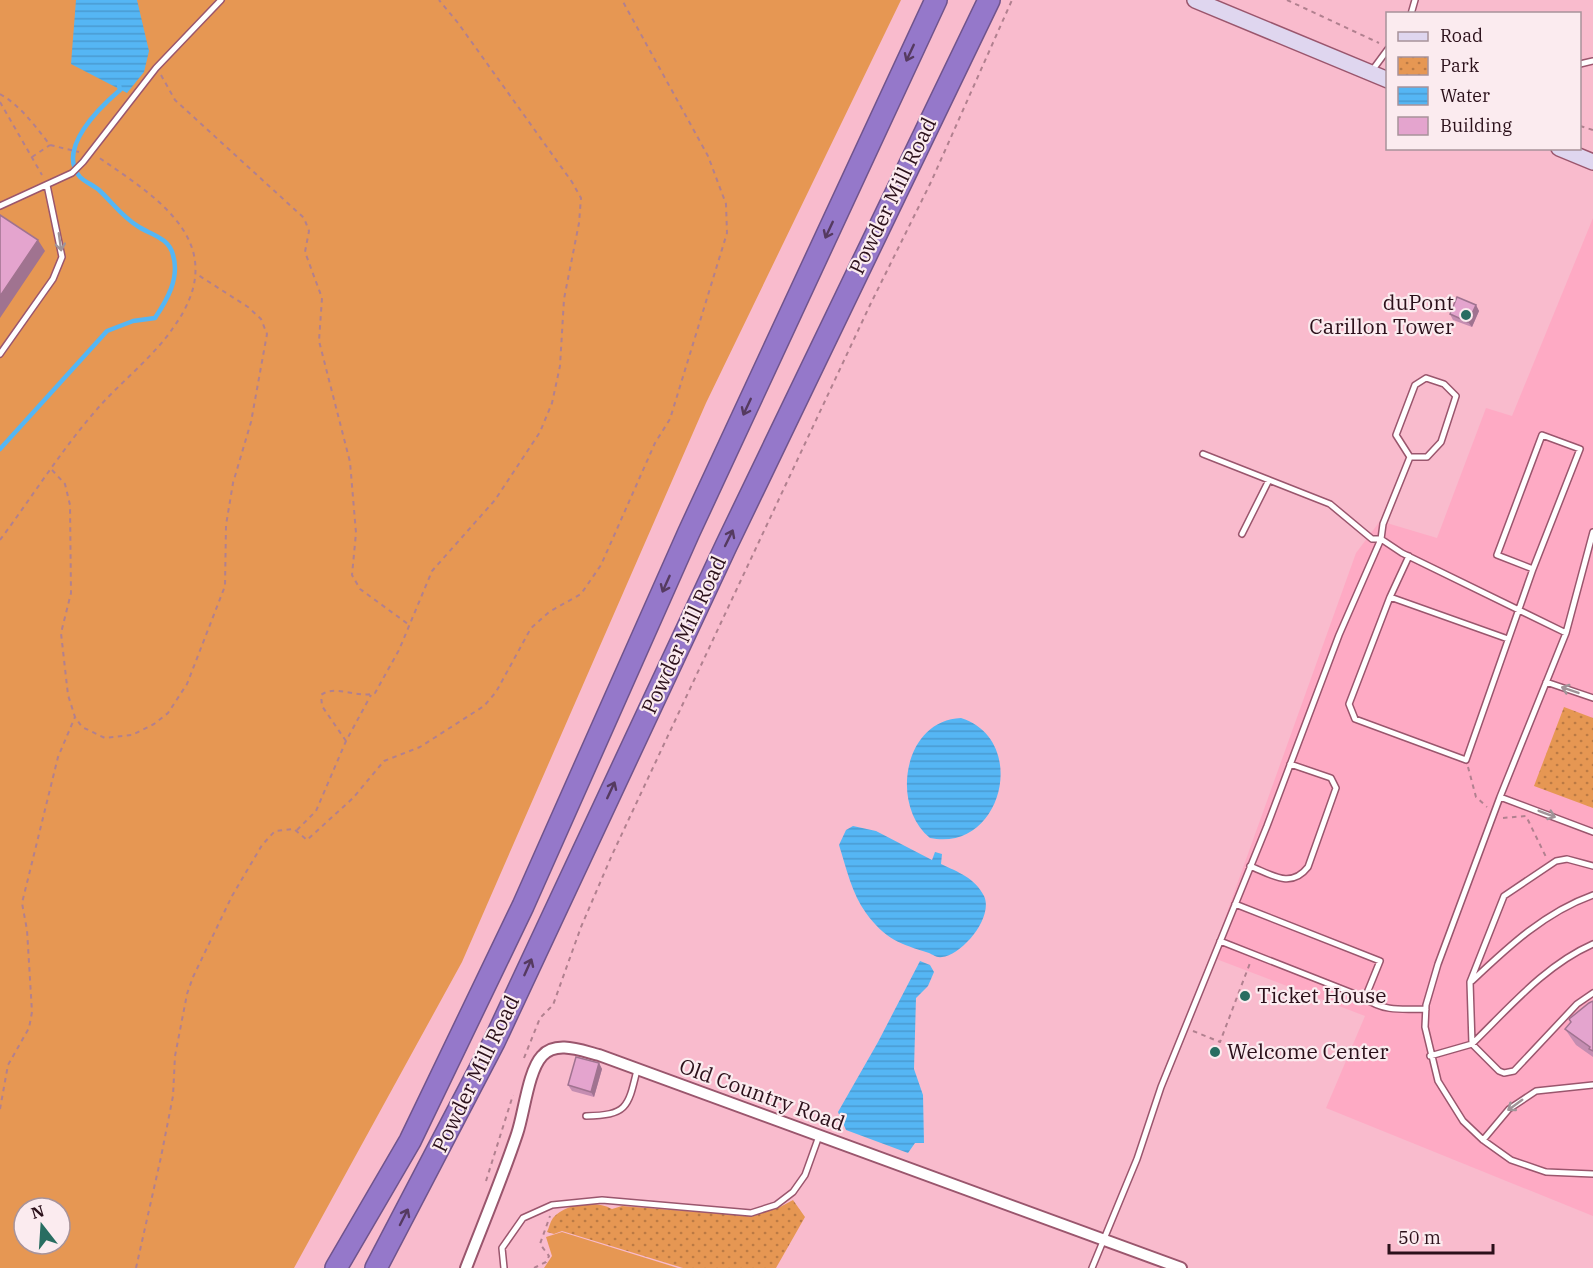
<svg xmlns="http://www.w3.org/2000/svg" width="1593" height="1268" font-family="'IBM Plex Serif',serif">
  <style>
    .built { fill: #feaac4 }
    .grass { fill: #e69753; fill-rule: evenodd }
    .park { fill: url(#park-dots) }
    .water { fill: url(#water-rules) }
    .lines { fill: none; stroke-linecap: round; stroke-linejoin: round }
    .stream { stroke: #55b6f4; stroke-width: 4.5 }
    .lane-casing { stroke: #9a566d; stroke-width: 8 }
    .street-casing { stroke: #9a566d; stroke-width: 14 }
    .secondary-casing { stroke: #9a566d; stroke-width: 18 }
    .highway-casing { stroke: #70548c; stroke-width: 24 }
    .path { stroke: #b1808f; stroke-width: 2; stroke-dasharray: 4.5 4.5; stroke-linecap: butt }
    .lane { stroke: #fff; stroke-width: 5 }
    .street { stroke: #fff; stroke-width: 10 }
    .secondary { stroke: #dfd6ef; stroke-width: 15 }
    .highway { stroke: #9578ca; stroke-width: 21 }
    .wall { fill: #c48db1 }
    .shaded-wall { fill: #a07390 }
    .building { fill: #e4a4ce; stroke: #a07390; stroke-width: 1.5 }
    .oneway { stroke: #553a60 }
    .oneway2 { stroke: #a09398 }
    .poi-dot { fill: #286d61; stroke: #fbebef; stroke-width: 2 }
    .labels { text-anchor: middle; stroke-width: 4.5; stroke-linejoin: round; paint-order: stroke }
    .street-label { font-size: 21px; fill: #2b101a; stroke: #fbebef }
    .poi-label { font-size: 21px; fill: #2b101a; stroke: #fbebef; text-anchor: start }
  </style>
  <defs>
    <pattern id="park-dots" width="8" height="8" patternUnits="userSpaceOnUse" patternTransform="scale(1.5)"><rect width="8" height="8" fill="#e69753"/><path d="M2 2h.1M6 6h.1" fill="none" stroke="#bb7a44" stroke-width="1.8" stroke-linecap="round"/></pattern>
    <pattern id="water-rules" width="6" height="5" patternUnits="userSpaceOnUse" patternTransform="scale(1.5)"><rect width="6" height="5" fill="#55b6f4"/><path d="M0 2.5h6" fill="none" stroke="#4a9bd1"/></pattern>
  </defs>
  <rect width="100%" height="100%" fill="#f9bbcd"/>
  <path class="built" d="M1593,218V1216L1326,1108L1365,1016L1211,957L1356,553L1380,521L1437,538L1486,408L1512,416Z"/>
  <path class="grass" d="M0,0H901L706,403L462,962L294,1268H0ZM24,1208H60V1244H24Z
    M562,1232L678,1268H544L552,1256L546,1237Z"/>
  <path class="park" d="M1564,707L1593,718V808L1534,786Z
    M793,1200L805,1217L776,1268H683L562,1231L554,1234L547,1232C549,1228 550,1222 553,1218C565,1203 597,1200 612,1209L622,1206L750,1216L780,1207Z"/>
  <path class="water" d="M76,0H137L149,51L144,72L127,93L71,64Z
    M961,718C1030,740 1002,853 930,838C890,806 903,720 961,718Z
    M853,826L876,831L932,860L935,852L942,854L941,864C958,872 975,878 984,896C994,917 962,955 942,957C936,958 934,955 929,953C900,944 885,939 866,913C852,894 846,867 839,845L846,830Z
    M920,961L930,965L934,972L928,986L916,998L914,1069L923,1095L924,1143H915L908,1153L846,1130L838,1112L878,1042Z"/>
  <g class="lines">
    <path class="stream" d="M0,449L107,331L133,321L155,318C167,300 180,278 173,255C169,238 152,235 139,227C122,217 113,203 99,190C93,185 85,182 80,177C56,149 100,107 120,90L119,85"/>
    <g class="lane-casing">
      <path id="lane" d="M1411,14L1415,0
        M1580,64L1593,61
        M1371,72L1388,49
        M0,206L72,173L83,162L156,68L221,0
        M0,354L53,279L62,257L47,185
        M1203,454L1330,504L1372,539H1381L1402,553L1566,633
        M1593,532L1566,633L1500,797L1438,964L1426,1005L1425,1027L1438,1081L1463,1121L1483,1140L1511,1160L1546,1172L1593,1174
        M1242,534L1269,480
        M1409,556L1390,597L1349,704L1355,719L1466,760L1533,569L1580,449L1542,435L1497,555L1533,569
        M1390,597L1508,639
        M1546,682L1593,698
        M1500,797L1593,832
        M1250,866C1272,875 1291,889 1308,867L1336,788L1331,778L1290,764
        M1235,904L1380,961L1365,998
        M1220,941L1365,998C1383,1012 1404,1009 1426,1009
        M1472,981C1508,947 1545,912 1593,895
        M1472,1044L1470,982L1504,896L1556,861L1567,859L1593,866
        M1472,1044C1509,1008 1545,965 1593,944
        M1430,1056L1472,1044L1499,1071L1504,1073L1514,1071L1577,1004L1593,993
        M586,1116C627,1115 628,1108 637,1070
        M1483,1140L1509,1109L1536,1091L1593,1085
        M504,1268L502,1248L523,1218L552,1205L602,1200L751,1213L776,1205L793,1192L805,1175L819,1136
        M1092,1268L1137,1159L1161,1087L1267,826L1339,635L1381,539L1383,524L1410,457H1427L1441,442L1456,396L1444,384L1426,378L1415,385L1396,435L1410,457"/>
    </g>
    <g class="street-casing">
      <path id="street" d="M466,1268C483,1224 502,1179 517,1134C524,1114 528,1071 542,1056C556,1040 582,1051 599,1055L1181,1268"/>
    </g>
    <g class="secondary-casing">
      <path id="secondary" d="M1195,0L1388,80
        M1559,148L1593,162"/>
    </g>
    <g class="highway-casing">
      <path id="highway" d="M336,1268L410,1141L523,906L689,532L936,0
        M376,1268L494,1042L726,546L989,0"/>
    </g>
    <path class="path" d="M1287,0L1379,43
      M161,75L175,100L304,218L309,231L305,252L322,298L319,341L350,462L356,533L352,575L360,589L408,624
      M0,94C21,106 35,126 50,145L79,152
      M0,102L42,175
      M1580,126L1593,130
      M32,157L50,145
      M52,470L65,484L70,505L71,593L61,633L68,695L75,717L82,727L105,738L132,735L154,724L168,713L187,684L225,586L226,525L233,483L251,422L267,334L261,319L248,307L195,273
      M0,540C32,497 62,449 98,408C121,382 154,356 173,328C233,245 161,200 98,157
      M346,741L322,706L321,695C336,684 357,699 375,693L399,650L432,571L495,500L540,432L552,403L560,366L564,299L579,223L581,198L572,182L458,23L439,0
      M1468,767L1476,797L1487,807
      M1503,818L1526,816L1546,857
      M297,830L316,811L346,741L371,695
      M1193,1031L1220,1042L1250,963
      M524,1058L540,1018L553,1005L581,927L612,855L870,305L931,182L1012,0
      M0,1109L8,1065L29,1028L32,1012L27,930L22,903L58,757L75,717
      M486,1181L513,1095
      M136,1268L161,1157L173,1096L175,1056L187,994L193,977L232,896L262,845L275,831L294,829L307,840L353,798L384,761L420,747L484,706L496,692L531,628L549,612L581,594L601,565L655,443L670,419L727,233L726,204L708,156L622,0
      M534,1268L546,1262L549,1256L540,1244L550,1216"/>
    <use href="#lane" class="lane"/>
    <use href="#street" class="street"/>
    <use href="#secondary" class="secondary"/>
    <use href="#highway" class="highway"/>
  </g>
  <path class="wall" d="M1476,305L1479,311L1472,327L1453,320L1450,314Z
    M1593,1001V1057L1576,1045L1565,1029Z
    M599,1063L602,1069L594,1097L572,1091L568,1085Z"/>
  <path class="shaded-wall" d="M38,240L45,251L0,318V296Z
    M1476,305L1479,311L1472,327L1468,322Z
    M599,1063L602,1069L594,1097L591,1092Z"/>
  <path class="building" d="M0,215L38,240L0,296Z
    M1457,297L1476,305L1468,322L1450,314Z
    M1593,1001V1051L1589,1049L1590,1047L1565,1029L1571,1022L1569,1019L1589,1003Z
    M576,1057L599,1063L591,1092L568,1085Z"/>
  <defs><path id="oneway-shaft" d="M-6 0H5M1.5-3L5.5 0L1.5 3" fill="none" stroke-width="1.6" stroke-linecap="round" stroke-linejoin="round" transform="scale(1.5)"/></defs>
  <g class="oneway">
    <use href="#oneway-shaft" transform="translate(910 53) rotate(115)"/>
    <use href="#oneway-shaft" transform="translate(829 230) rotate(115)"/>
    <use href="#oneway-shaft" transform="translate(747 407) rotate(115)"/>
    <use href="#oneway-shaft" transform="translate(729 538) rotate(-64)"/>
    <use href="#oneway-shaft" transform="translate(666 584) rotate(114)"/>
    <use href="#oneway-shaft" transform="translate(611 790) rotate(-65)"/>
    <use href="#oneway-shaft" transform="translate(528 967) rotate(-66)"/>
    <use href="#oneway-shaft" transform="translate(404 1217) rotate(-63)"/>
  </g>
  <g class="oneway2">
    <use href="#oneway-shaft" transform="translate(60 242) rotate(82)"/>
    <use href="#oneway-shaft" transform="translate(1570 690) rotate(-161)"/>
    <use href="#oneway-shaft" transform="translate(1547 814) rotate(21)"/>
    <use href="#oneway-shaft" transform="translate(1515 1105) rotate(144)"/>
  </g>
  <g class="poi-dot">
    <circle cx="1466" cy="315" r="6"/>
    <circle cx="1245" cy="996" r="6"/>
    <circle cx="1215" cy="1052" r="6"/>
  </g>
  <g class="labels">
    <g class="street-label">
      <text transform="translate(893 196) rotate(-64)" y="7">Powder Mill Road</text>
      <text transform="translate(684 635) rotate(-65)" y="7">Powder Mill Road</text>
      <text transform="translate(476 1074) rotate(-64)" y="7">Powder Mill Road</text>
      <text transform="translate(762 1095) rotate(20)" y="7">Old Country Road</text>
    </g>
    <g class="poi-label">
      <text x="1454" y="310" text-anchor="end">duPont<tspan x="1454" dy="24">Carillon Tower</tspan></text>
      <text x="1257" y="1003">Ticket House</text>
      <text x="1227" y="1059">Welcome Center</text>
    </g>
  </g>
  <rect x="1386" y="12" width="195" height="138" fill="#fbebef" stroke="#a8939a" stroke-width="1.5"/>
  <rect x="1398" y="32" width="30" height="9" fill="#dfd6ef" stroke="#a8939a" stroke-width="1.5"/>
  <text x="1440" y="42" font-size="18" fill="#2b101a">Road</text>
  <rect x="1398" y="57" width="30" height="18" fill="url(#park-dots)" stroke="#a8939a" stroke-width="1.5"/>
  <text x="1440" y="72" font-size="18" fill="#2b101a">Park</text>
  <rect x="1398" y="87" width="30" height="18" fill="url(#water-rules)" stroke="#a8939a" stroke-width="1.5"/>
  <text x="1440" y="102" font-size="18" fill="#2b101a">Water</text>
  <rect x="1398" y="117" width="30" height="18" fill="#e4a4ce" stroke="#a8939a" stroke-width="1.5"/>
  <text x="1440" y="132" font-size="18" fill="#2b101a">Building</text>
  <g transform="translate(42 1226) rotate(343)"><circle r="28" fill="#fbebef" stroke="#a8939a" stroke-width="1.5"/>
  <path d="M0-4.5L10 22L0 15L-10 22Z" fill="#286d61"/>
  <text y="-9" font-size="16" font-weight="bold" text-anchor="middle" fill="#2b101a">N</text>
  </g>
  <path d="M1389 1244v9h104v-9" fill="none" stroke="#2b101a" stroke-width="3"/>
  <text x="1398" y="1244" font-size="18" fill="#2b101a" stroke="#fbebef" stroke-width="4.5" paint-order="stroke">50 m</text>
</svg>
